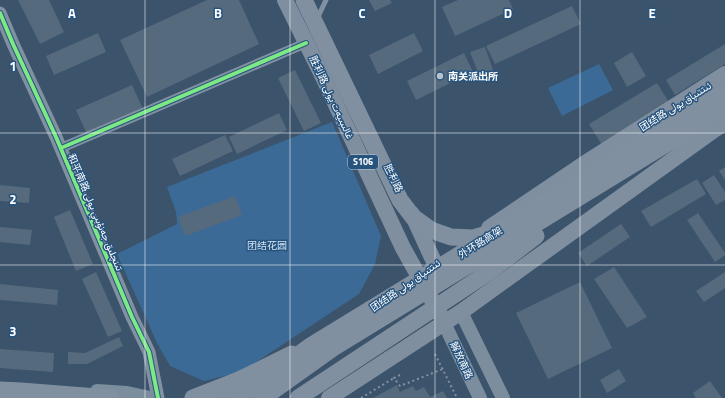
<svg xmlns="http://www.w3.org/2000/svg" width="725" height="398" font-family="'Titillium Web',Vazirmatn,'Noto Sans SC',sans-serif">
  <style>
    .green { fill: #3c6a96 }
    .building { fill: #566a7d }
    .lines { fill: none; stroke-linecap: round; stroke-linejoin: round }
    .path { stroke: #8191a1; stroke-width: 2; stroke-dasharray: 2 3; stroke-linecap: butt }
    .service { stroke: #8191a1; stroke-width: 5 }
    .minor { stroke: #8191a1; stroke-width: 10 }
    .tertiary { stroke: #8191a1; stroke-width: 13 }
    .secondary { stroke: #7c8d9d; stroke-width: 14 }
    .primary { stroke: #7f8fa0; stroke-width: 16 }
    .trunk { stroke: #8090a0; stroke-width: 17 }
    .trunk-bridge { stroke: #8090a0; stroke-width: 17 }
    .cycleway-casing { stroke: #27547f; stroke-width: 6 }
    .cycleway { stroke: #7ce984; stroke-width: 4 }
    .grid { fill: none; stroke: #fff; stroke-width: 1; stroke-opacity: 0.55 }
    .poi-dot { fill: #bac3cb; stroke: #27547f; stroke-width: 1.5 }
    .labels { text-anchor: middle; stroke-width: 3; stroke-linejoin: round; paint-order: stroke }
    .shield { fill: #27547f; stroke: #beccd9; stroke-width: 1 }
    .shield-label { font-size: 9px; font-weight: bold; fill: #fff }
    .poi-label { font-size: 10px; font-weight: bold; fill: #fff; stroke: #27547f; text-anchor: start }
    .street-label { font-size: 10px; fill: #fff; stroke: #27547f }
    .park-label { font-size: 10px; fill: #d1e4f5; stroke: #27547f }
    .grid-label { font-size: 13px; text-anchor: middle; font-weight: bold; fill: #fff; stroke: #27547f; stroke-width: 3; stroke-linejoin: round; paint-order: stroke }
  </style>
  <rect width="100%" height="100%" fill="#3b536b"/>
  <path class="green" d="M599,64L613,90L562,116L548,88Z
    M332,122L381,236L375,264L359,294L241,372L204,381L170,366L157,343L117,254L177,224L176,212L167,187Z"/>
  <path class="building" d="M18,0H49L64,32L40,44Z
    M207,0H239L259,44L147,97L120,40Z
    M369,0H390L392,3L375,11Z
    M458,0H509L513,9L455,36L442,7Z
    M572,6L581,24L495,64L486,46Z
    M98,33L106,52L54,75L46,56Z
    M414,33L423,51L378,74L369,55Z
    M725,44V64L675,95L666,80Z
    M485,47L493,70L479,75L470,52Z
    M632,52L646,76L627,87L614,63Z
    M464,53L473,72L416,100L407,81Z
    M295,70L321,123L304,131L278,78Z
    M657,83L670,104L602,145L589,124Z
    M132,85L143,109L87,134L76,110Z
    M279,113L287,130L237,154L229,137Z
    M225,135L233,151L180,176L172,159Z
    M725,167V180L719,171Z
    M714,175L725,192V200L716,205L702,183Z
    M697,179L706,194L651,227L641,211Z
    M0,185L30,188L29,203L0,201Z
    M235,196L242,215L185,236L178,217Z
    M70,210L93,264L76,271L54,217Z
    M698,213L725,253V255L715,262L687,220Z
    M621,224L630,237L587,266L578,253Z
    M0,227L32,230L30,245L0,242Z
    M614,267L647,317L627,328L594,279Z
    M96,272L122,331L108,337L82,279Z
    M725,272V288L704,302L696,291Z
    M580,282L612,348L548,379L516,313Z
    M0,284L58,290L57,305L0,300Z
    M119,337L123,346L87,364H68V352L85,353Z
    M0,349L54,353L53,372L0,368Z
    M619,369L626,381L607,393L600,380Z
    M710,381L722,398H696L693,393Z
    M397,385L400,392L413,386L416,391L424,387L430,397L443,391L447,398H373Z"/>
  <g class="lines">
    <path class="path" d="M435,354L457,398
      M400,375L394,378L400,386L443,369
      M361,398L394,378"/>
    <path class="service" d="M317,19L326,0"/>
    <path class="minor" d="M61,148L306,43"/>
    <path class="tertiary" d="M0,13L13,44L56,137L132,317L149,352L158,398"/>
    <path class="secondary" d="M461,312L503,398
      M444,323L480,398
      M97,391L127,393L150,398"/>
    <path class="primary" d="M285,0L324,79L403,248L442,318
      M412,214L435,264L443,279
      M489,228L590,160L725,74
      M223,398L251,382
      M329,398L461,312L714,130L725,123"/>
    <path class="trunk" d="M0,390L21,391L110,398
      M193,398L239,380L292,354"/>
    <path class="trunk-bridge" d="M304,0L400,200L413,217L431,230L451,237L473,238L486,234
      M239,398L312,345L725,92
      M263,398L333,348L725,108
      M298,398L489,272L536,236"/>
    <g class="cycleway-casing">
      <path id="cycleway" d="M0,13L13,44L56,137L132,317L149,352L158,398
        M61,148L306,43"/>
    </g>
    <use href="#cycleway" class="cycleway"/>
  </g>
  <path class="grid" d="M145,0V398M290,0V398M435,0V398M580,0V398M0,133H725M0,265H725"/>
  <circle class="poi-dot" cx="440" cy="76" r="4"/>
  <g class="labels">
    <rect class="shield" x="348" y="155" width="30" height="14" rx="3"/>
    <g class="shield-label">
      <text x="363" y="165">S106</text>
    </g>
    <g class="poi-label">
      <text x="448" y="80">南关派出所</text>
    </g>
    <g class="street-label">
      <text transform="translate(332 97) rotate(65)" y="4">胜利路 غالىبىيەت يولى</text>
      <text transform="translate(675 106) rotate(-32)" y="4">团结路 ئىتتىپاق يولى</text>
      <text transform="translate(394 178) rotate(64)" y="4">胜利路</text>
      <text transform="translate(96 212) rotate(67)" y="4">和平南路 تىنچلىق جەنۇبىي يولى</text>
      <text transform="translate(480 242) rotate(-32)" y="4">外环路高架</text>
      <text transform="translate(405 285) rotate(-35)" y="4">团结路 ئىتتىپاق يولى</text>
      <text transform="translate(462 360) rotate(65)" y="4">解放南路</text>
    </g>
    <g class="park-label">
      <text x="267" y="249">团结花园</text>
    </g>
  </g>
  <g class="grid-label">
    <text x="72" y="18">A</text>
    <text x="218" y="18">B</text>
    <text x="362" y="18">C</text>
    <text x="508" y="18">D</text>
    <text x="652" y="18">E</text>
    <text x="13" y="71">1</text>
    <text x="13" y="204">2</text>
    <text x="13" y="336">3</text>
  </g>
</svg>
